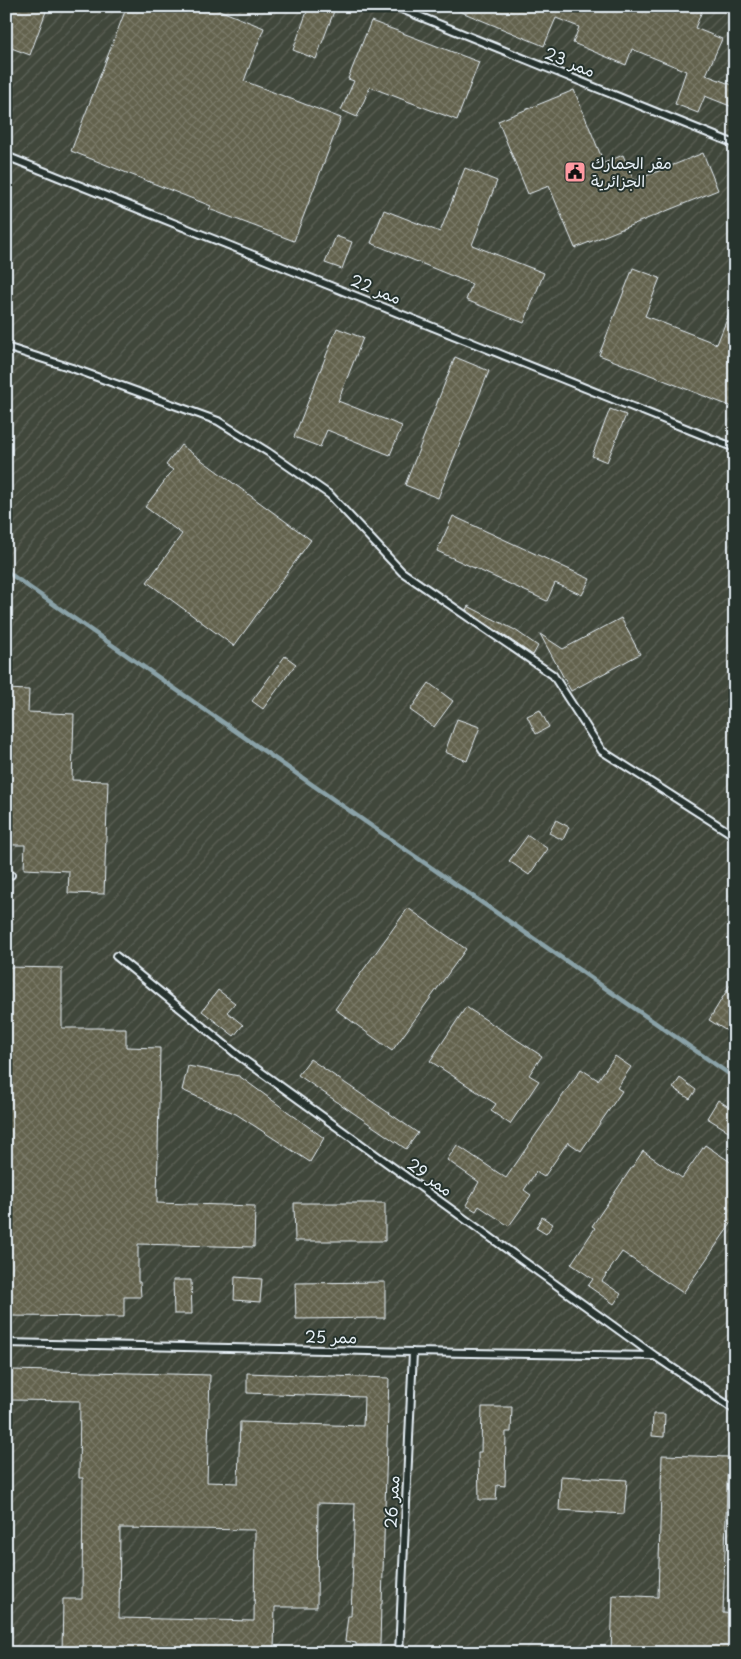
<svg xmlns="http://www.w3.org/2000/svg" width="741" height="1659" font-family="'Playpen Sans','Playpen Sans Arabic',sans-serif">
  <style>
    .industrial { fill: url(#industrial-furrows) }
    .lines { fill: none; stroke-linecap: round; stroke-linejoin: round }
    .stream { stroke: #8aa2a8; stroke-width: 4.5 }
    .building { fill: url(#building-cross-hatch); stroke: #e8f1f8; fill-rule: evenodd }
    .service-casing { stroke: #e8f1f8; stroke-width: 10 }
    .service { stroke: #26332d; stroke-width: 6 }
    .labels { text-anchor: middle; stroke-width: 4; stroke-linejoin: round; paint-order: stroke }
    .street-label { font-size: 16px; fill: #e8f1f8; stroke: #26332d }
    .poi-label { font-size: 16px; fill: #e8f1f8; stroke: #26332d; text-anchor: start }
  </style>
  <defs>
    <pattern id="industrial-furrows" width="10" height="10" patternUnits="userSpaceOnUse" patternTransform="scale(1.25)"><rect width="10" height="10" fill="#41473b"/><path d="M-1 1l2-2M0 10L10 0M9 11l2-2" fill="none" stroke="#5c6258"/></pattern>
    <pattern id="building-cross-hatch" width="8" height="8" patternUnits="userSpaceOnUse" patternTransform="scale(1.25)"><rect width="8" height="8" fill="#63624d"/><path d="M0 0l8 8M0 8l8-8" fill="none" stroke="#797967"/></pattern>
  </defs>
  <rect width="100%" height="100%" fill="#323c33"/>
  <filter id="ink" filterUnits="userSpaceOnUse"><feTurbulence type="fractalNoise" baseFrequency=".02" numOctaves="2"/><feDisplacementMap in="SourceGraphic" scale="10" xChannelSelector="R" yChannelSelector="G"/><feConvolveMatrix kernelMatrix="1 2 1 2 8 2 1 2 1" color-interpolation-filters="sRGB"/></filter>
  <g filter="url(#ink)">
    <path class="industrial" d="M6,6H735V1653H6Z"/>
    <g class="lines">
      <path class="stream" d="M6,571L393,841L735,1078"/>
    </g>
    <path class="building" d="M6,6H48L30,55L6,46Z
      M127,6H209L264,28L244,81L341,118L294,241L209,209L211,206L71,151Z
      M309,6H336L316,59L293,50Z
      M447,6H704L695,28L722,39L706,75L735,86V108L705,96L698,113L675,104L686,71L632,49L626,65L573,43L579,27L556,18L544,46Z
      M371,21L479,62L457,120L370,87L357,117L341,110L354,81L348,79Z
      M574,90L604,163L623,155L634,181L703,153L718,190L575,248L549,186L528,194L498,121Z
      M465,168L497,181L472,245L544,273L524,323L466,300L472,284L371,243L384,210L440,232Z
      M336,236L352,242L342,269L325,263Z
      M633,268L660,278L645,316L717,344L735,299V408L599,355Z
      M337,328L363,338L338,401L402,426L390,455L327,430L320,447L294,437Z
      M455,357L489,371L438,498L405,485Z
      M610,409L626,415L607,462L592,456Z
      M181,445L311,540L234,646L147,582L182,534L145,507L173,470L166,465Z
      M453,516L590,579L582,595L555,583L547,601L437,551Z
      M468,606L515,630L538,646L533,655L466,610Z
      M621,618L640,654L571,691L540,634L563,649Z
      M285,656L296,664L263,709L252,701Z
      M429,683L453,701L434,727L410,710Z
      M6,689L29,690L28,712L74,714L72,780L108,781L104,894L68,893L69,871L24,869L25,845H6Z
      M540,710L549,727L536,734L527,716Z
      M457,719L480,727L467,761L445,752Z
      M556,820L569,827L563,840L549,833Z
      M528,835L548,849L529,875L509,861Z
      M408,908L466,949L392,1051L335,1009Z
      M6,967L62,968V1028H126V1047L160,1048L157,1203L255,1206L254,1247L138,1244V1282H140L141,1297H124V1317L6,1316Z
      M735,977V1036L709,1020Z
      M218,990L235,1003L227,1012L243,1025L234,1036L202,1011Z
      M466,1007L542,1056L529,1075L539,1081L510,1124L491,1111L496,1104L430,1061Z
      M615,1056L631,1067L617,1088L622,1091L581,1151L568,1142L544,1177L536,1172L524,1190L531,1195L509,1226L479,1206L476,1211L466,1205L479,1182L447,1160L457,1145L506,1178L581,1069L598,1080Z
      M310,1059L418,1133L406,1149L298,1075Z
      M188,1066L239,1076L324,1138L310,1162L236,1114L182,1090Z
      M680,1078L696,1090L690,1099L673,1088Z
      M718,1100L735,1111V1135L707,1118Z
      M705,1145L735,1165V1218L683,1293L622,1252L602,1281L621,1294L614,1304L588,1286L593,1279L571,1264L595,1228L592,1226L643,1151L682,1178Z
      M294,1203H385V1241H295Z
      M542,1217L553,1224L546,1234L536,1228Z
      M235,1277L262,1279L260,1302L234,1300Z
      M173,1280H191L192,1314H174Z
      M385,1282V1318L296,1319L295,1283Z
      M12,1370L210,1375L207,1482L238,1483L240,1422L363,1426L364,1397L247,1393V1373L389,1378L382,1604H381L380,1645H356V1643L345,1641L348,1616H351L355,1504L318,1503L317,1607H275L274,1653H62L63,1599H82L83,1478H79L80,1401L11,1400ZM120,1528L255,1530L254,1621L119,1618Z
      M482,1407H512L511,1432H506L505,1486L497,1485L496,1500H479L478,1452H481Z
      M653,1414H665L664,1437L652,1436Z
      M662,1455L728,1457L723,1613L735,1614V1653H611L613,1595L658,1597Z
      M561,1476L627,1480L624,1514L559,1510Z"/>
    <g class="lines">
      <g class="service-casing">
        <path id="service" d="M394,6L735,144
          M6,156L735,448
          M6,347L72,368L218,421L268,452L330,495L402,572L553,675L602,751L735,836
          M6,872L11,875
          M116,956L240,1057L655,1356L735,1410
          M6,1343L413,1352L654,1356
          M399,1653L413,1352"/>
      </g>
      <use href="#service" class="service"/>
    </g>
  </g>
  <defs>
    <g id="civic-square" transform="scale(1.125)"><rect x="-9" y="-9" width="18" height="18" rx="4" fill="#ff9aa2" stroke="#26332d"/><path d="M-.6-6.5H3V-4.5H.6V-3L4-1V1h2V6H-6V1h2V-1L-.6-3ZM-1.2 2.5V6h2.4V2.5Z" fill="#111"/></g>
  </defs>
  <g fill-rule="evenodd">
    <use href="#civic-square" x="575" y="172"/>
  </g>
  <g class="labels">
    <g class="street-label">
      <text transform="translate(570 62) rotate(22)" y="6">ممر 23</text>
      <text transform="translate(376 289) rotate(22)" y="6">ممر 22</text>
      <text transform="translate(430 1177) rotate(36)" y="6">ممر 29</text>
      <text transform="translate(331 1337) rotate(1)" y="6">ممر 25</text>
      <text transform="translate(392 1502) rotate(-87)" y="6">ممر 26</text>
    </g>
    <g class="poi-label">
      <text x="591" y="169">مقر الجمارك<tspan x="591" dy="18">الجزائرية</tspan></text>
    </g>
  </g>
  <rect width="741" height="1659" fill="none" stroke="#26332d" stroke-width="25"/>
  <rect x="12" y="12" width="716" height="1634" fill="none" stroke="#e8f1f8" stroke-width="2" filter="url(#ink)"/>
</svg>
